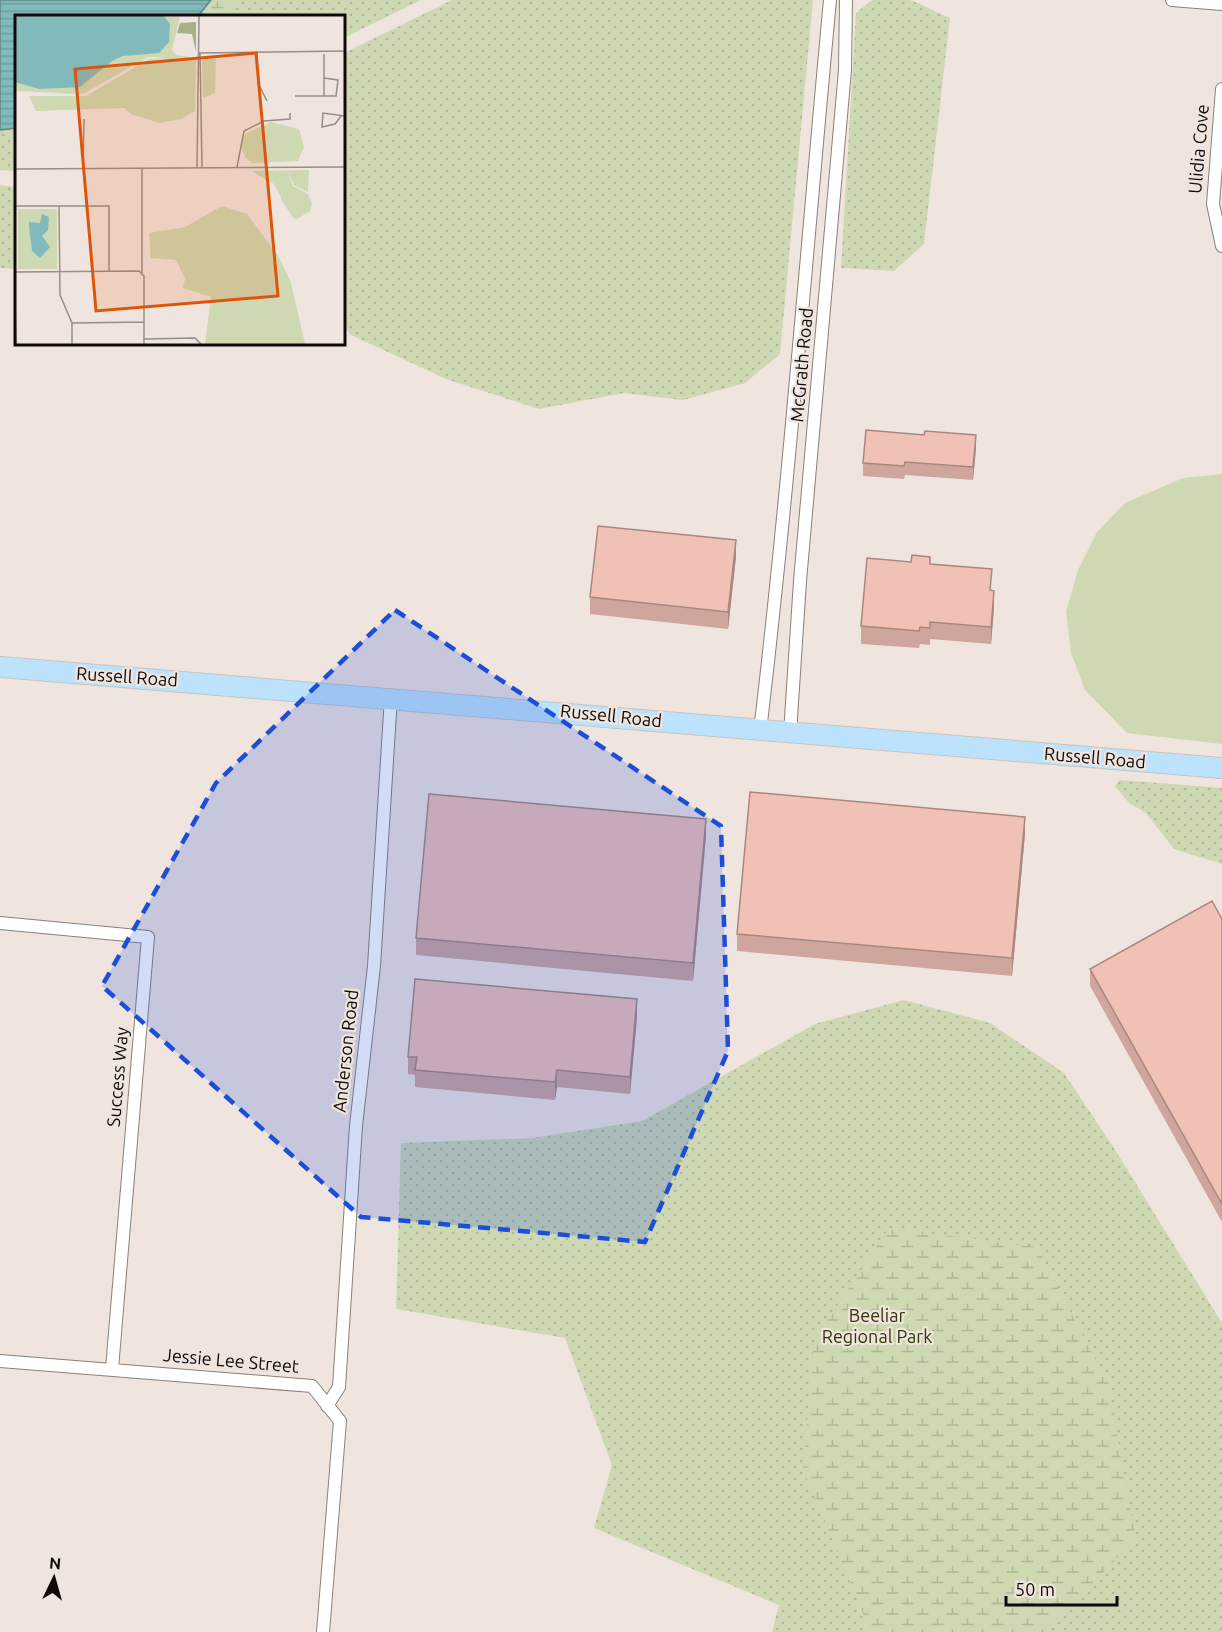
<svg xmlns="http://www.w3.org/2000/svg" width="1222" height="1632" font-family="Ubuntu,sans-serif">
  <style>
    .green { fill: url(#green-dots) }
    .wetland { fill: url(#wetland-marsh) }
    .pitch { fill: #ced8b2 }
    .water { fill: url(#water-rules); stroke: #5f8585; stroke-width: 1.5 }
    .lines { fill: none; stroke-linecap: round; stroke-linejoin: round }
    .street-casing { stroke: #8a8079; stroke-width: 14 }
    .primary-casing { stroke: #c5c4c4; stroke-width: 22 }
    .street { stroke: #fff; stroke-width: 12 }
    .primary { stroke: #bce3fb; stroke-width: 20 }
    .wall { fill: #cfa69d }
    .shaded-wall { fill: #a9877f }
    .building { fill: #f1c1b6; stroke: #a9877f; stroke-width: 1.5 }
    .marked { fill: #1d4ed8; fill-opacity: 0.2; stroke: #1d4ed8; stroke-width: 4.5; stroke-dasharray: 12 8; stroke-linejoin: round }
    .labels { text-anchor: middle; stroke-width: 4.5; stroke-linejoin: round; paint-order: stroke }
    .street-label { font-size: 18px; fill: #0e0b08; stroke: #f0e5de }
    .park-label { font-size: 18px; fill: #2e3705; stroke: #f0e5de }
    .inset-road { fill: none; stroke: #968e88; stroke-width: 1.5 }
    .view { fill: #dd550c; fill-opacity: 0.15; stroke: #dd550c; stroke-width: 3 }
    .inset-edge { fill: none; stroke: #0e0b08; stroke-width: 3 }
  </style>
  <defs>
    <pattern id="green-dots" width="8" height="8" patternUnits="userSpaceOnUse" patternTransform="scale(1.5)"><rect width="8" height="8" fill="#ced8b2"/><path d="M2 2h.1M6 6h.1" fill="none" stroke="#b0b898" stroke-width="1.8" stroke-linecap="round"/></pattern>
    <pattern id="wetland-marsh" width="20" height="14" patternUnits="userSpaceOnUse" patternTransform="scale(1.5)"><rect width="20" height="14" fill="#ced8b2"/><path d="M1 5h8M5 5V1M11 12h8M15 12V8" fill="none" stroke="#b0b898"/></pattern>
    <pattern id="water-rules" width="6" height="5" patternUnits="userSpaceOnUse" patternTransform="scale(1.5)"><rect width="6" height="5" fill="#82b9bb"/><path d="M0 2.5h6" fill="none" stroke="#6f9e9f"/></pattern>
  </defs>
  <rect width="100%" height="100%" fill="#f0e5de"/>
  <path class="green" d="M0,0H421L344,38V16H16V171L0,170Z
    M452,0H813L780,354L745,383L683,400L624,393L539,409L446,379L351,335L344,327V53Z
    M872,0H911L950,18L924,244L894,271L841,268L856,13Z
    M0,185L16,187V269L0,268Z
    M1120,780L1222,788V864L1174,849L1146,813L1129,803L1115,786Z
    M904,1000L990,1023L1064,1073L1114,1148L1222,1323V1632H772L779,1605L594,1528L612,1465L565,1338L396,1309L401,1143L532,1138L642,1121L815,1024Z"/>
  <path class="wetland" d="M211,0H245L223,16H198Z
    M889,1228L1036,1247L1108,1383L1136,1539L1044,1632H867L862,1610L803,1469L814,1340Z"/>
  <path class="pitch" d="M1222,474V744L1127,733L1085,690L1071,653L1066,612L1078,570L1097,532L1125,503L1183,478Z"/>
  <path class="water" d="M0,0H211L198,16H16V128L0,130Z"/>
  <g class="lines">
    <g class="street-casing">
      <path id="street" d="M1172,0L1222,4
        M1222,89L1213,204L1222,246
        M760,731C789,488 807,244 830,0
        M790,733L800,581L845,70L846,0
        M0,923L148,937L112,1369
        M0,1361L312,1386L340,1421L323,1632
        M327,1406L339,1387L356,1126L374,966L391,697"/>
    </g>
    <g class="primary-casing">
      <path id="primary" d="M0,667C408,698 815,734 1222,768"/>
    </g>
    <use href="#street" class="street"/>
    <use href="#primary" class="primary"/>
  </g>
  <path class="wall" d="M924,435L976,448L973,480L905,475L904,479L863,476V463Z
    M736,557L728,629L590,614V597Z
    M930,564L992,590L994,608L991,644L930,639V645L920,644L919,648L861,644V626Z
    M1025,834L1012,976L737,951V934Z
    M706,836L693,981L416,955V938Z
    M1222,919V1222L1090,986V969Z
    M637,1017L630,1094L557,1087L555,1100L415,1087V1075L408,1074V1057Z"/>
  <path class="shaded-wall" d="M976,435V448L973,480V467Z
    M736,540V557L728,629V612Z
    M994,591V608L991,644V627Z
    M1025,817V834L1012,976V958Z
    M706,819V836L693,981V963Z
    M637,999V1017L630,1094V1077Z
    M557,1070V1087L555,1100V1082Z"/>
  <path class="building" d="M866,430L924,435L925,431L976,435L973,467L905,462L904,466L863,463Z
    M598,526L736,540L728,612L590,597Z
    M912,555L930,557V564L992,569L990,590L994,591L991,627L930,622V628L920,627L919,631L861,626L867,558L911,562Z
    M750,792L1025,817L1012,958L737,934Z
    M429,794L706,819L693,963L416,938Z
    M1212,901L1222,919V1204L1090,969Z
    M415,979L637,999L630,1077L557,1070L555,1082L415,1070L417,1057H408Z"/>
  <path class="marked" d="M395,610L721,826L728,1051L645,1242L361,1217L102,986L216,783Z"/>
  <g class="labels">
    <g class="street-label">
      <text transform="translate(1199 149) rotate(-85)" y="6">Ulidia Cove</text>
      <text transform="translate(802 365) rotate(-85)" y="6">McGrath Road</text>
      <text transform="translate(127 677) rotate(4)" y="6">Russell Road</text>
      <text transform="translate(611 716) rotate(6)" y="6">Russell Road</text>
      <text transform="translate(1095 758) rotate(5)" y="6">Russell Road</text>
      <text transform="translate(346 1051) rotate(-84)" y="6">Anderson Road</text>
      <text transform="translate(118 1077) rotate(-85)" y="6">Success Way</text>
      <text transform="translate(231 1361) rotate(5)" y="6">Jessie Lee Street</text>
    </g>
    <g class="park-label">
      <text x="877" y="1322">Beeliar<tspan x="877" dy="21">Regional Park</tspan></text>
    </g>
  </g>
  <g transform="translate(15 15)">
    <rect width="330" height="330" fill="#f0e5de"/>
    <path d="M0,1L165,2L157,35L161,40L181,43L180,96L166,104L145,108L116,99L109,93L21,96L14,81H71L134,44L152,43L133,42L68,79L0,76ZM193,41L201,44L200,78L188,83L187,45ZM294,155L293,177L279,170L273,157L268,162L266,182L259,169L236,156ZM207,191L232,199L264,242L276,268L290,329H190L196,282L168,273L170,264L161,245L136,243L134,218L170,212ZM3,194H42V254H3Z" fill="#ced8b2"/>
    <path d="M181,7V37L177,19L162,18L165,8Z" fill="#a6b188"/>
    <path d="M149,1L162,14L153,42H109L72,72L52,79L0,71V67L21,73L65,72L108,41H132L154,27L155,9ZM273,157L278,171L293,179L297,189L295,196L282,204L278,203L266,184L268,160ZM208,225L230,226L242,245L249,268L219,310L198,262V242Z" fill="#ced8b2"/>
    <path d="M256,107L284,114L289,132L283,146L237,148L230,142L226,131L230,119Z" fill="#ced8b2"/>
    <path d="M0,1H149L155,9L154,27L144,38L108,41L97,46L65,72L24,74L0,67ZM27,199L34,202L33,215L27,221L35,232L25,243L17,236L14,212V207L25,208Z" fill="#82b9bb"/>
    <path class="inset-road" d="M183,38L330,36M185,38L187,152M242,38L243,68L252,86M280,81H321L323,65L309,63M309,81V39M326,101L320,109L307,112L308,98L330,101M222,152L229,116L249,106L275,104V98M68,153L69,104M182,153L184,1M0,154L330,152M0,191H94V256M44,191L45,280L57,308V329M0,257L124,256L129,261V329M127,258V154M0,281L1,329M57,308L129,307M129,324L180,323L186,329"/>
    <path class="view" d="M241,38L263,281L81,296L60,54Z"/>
    <rect width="330" height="330" class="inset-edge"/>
  </g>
  <g transform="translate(54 1578) rotate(5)" stroke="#f0e5de" stroke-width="4.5" paint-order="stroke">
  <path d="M0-4.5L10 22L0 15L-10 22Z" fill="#0e0b08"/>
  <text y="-9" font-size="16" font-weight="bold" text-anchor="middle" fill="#0e0b08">N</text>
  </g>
  <path d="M1006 1596v9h111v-9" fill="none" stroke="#0e0b08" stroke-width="3"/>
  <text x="1015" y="1596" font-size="18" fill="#0e0b08" stroke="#f0e5de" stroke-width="4.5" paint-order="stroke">50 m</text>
</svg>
